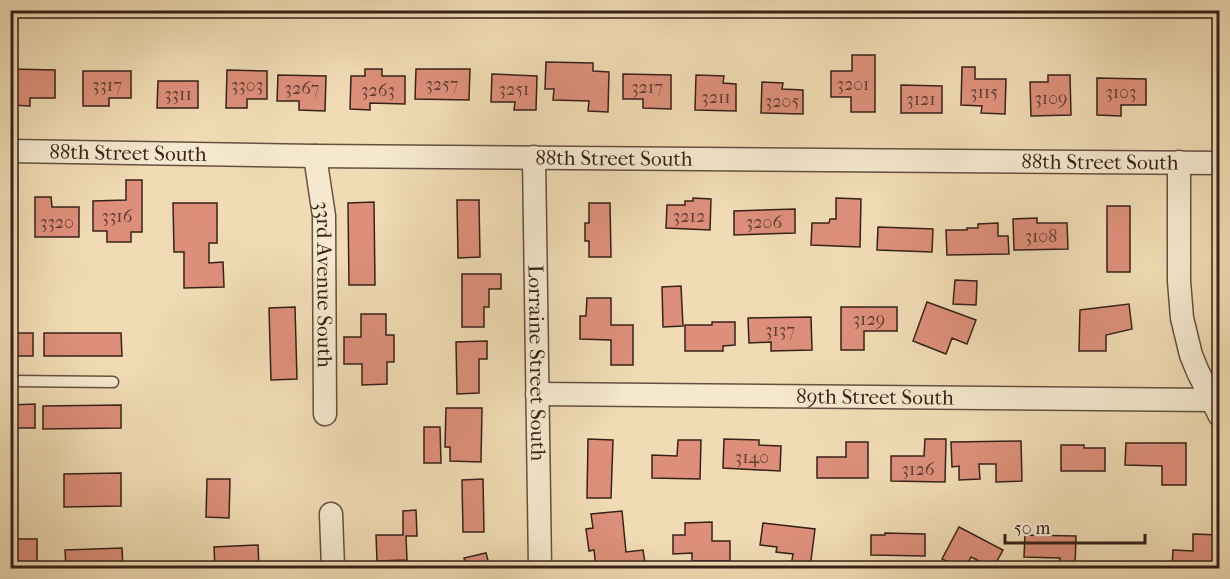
<svg xmlns="http://www.w3.org/2000/svg" width="1230" height="579" font-family="'IM FELL French Canon',serif">
  <style>
    .building { fill: #dd8f7b; stroke: #37221a; stroke-width: 1.5 }
    .lines { fill: none; stroke-linecap: round; stroke-linejoin: round }
    .lane-casing { stroke: #655040; stroke-width: 13 }
    .street-casing { stroke: #655040; stroke-width: 25 }
    .lane { stroke: #f5e8ce; stroke-width: 10 }
    .street { stroke: #f5e8ce; stroke-width: 22 }
    .labels { text-anchor: middle; stroke-width: 4.5; stroke-linejoin: round; paint-order: stroke }
    .number-label { font-size: 18px; fill: #603d32 }
    .street-label { font-size: 21px; fill: #37221a; stroke: #f5e8ce }
  </style>
  <rect width="100%" height="100%" fill="#f0dbb4"/>
  <filter id="stains"><feTurbulence type="fractalNoise" baseFrequency=".00333" numOctaves="4"/><feColorMatrix values="0 0 0 0 .2 0 0 0 0 .09 0 0 0 0 .02 0 0 0 .5 -.17"/></filter>
  <radialGradient id="worn" r=".72"><stop offset=".6" stop-color="#630" stop-opacity="0"/><stop offset="1" stop-color="#630" stop-opacity=".3"/></radialGradient>
  <path class="building" d="M852,55H875V112H851V97H831V71H852Z
    M546,62L593,63V71L609,72L608,112L588,111L589,101L553,100L554,89H545Z
    M962,67H975V79H1006L1005,114L981,113L982,106L961,105Z
    M10,69L55,70V98H30V106L10,105Z
    M365,69H382V76H405V104L370,103V110L350,109L351,76H365Z
    M416,69H470L469,100L415,99Z
    M227,70L267,71V99H247V108H226Z
    M83,71H131V98H109V106H83Z
    M492,74L537,76L536,110H514L515,102H491Z
    M623,74L671,75V109L643,108V99H623Z
    M278,75L326,76L325,111L299,110V101H277Z
    M696,75L724,76L723,83L736,84V111L695,110Z
    M1048,75H1070L1071,115L1031,116L1030,82H1048Z
    M1097,78L1146,79V105H1121V116L1097,115Z
    M158,81H198V108H157Z
    M762,82L783,83L782,89L803,90V114L761,113Z
    M901,85L942,86V113H901Z
    M126,180H142V232H131V242H107V231H93V201L126,200Z
    M35,197H51L52,207H79V237H35Z
    M693,198L711,199L710,230L666,228L667,205H685V201H693Z
    M836,198L861,199L860,247L811,245L812,223H829L830,219H836Z
    M457,200H479L480,257L458,258Z
    M374,202L375,285H349L348,203Z
    M173,203H217V243H209V263L223,262L224,287L184,288V252H174Z
    M589,203H610L611,257H589V241H585V223H589Z
    M1107,206H1130V272H1107Z
    M795,209V233L734,235V211Z
    M1037,218V223H1067L1068,249L1014,250L1013,219Z
    M998,223V236H1008L1009,254L947,255L946,230H967V228H978V224Z
    M878,227L933,229L932,252L877,250Z
    M462,274H501V289H489V307H484V327H462Z
    M955,280L977,281L976,305L953,304Z
    M681,286L683,326L663,327L662,287Z
    M587,298H611V325H633V365H611V340L580,339V316H586Z
    M927,302L976,320L967,344L952,338L946,354L913,341Z
    M1129,304L1132,329L1106,335V351H1079L1080,310Z
    M295,307L297,379L271,380L269,308Z
    M841,307H897V331H864V350H841Z
    M361,314H386V335H394V362H387V384L362,385V364H344V337H361Z
    M811,317L812,350L771,351V342L749,343L748,318Z
    M712,322H735V345L723,346V351H685V325H712Z
    M10,333H33V356H10Z
    M44,333H121L122,356H44Z
    M487,341V359H479V393L457,394L456,342Z
    M35,404V428H10V405Z
    M121,405V428L43,429V406Z
    M446,408H482L481,462L450,461V447H445Z
    M424,427H440L441,463H424Z
    M588,439L613,440L611,498H587Z
    M724,439L759,440V445L781,446L780,471L723,468Z
    M925,439H946L945,482L891,481V456H924Z
    M678,440H701L700,479L652,478V455L677,456Z
    M1021,441L1022,481L996,482V464H979L980,479L959,480V466L952,467L951,442Z
    M846,442H868V478H817V457H846Z
    M1126,443H1186V485H1162V466L1125,465Z
    M1061,445H1084V448H1105V471H1061Z
    M121,473V506L64,507V474Z
    M207,479H230L229,518L206,517Z
    M483,479L484,532H463L462,480Z
    M416,510L417,536H406L407,560L377,561L376,535H403V511Z
    M622,511L626,552L643,550L645,563L596,568L594,550L589,551L586,529L593,528L591,514Z
    M712,522V541H730V561H692V553L673,554V535H685V523Z
    M763,523L815,529L810,568L791,566L793,554L776,552L777,547L760,545Z
    M959,527L1003,550L993,568L971,557L965,568H960L942,559Z
    M885,533L925,534V556L871,555V535H885Z
    M1193,534L1220,535V565H1215V568H1172L1173,550L1193,551Z
    M1025,535L1076,536L1075,568H1059L1060,558L1024,557Z
    M10,539H37V568H10Z
    M258,545L259,568H215L214,547Z
    M122,548L123,568H66L65,550Z
    M486,553L490,568H467L464,558Z"/>
  <g class="lines">
    <g class="lane-casing">
      <path id="lane" d="M10,381L113,382"/>
    </g>
    <g class="street-casing">
      <g id="street">
        <path id="s1" d="M10,151L315,156L1220,163"/>
        <path id="s2" d="M315,156L324,216L325,414"/>
        <path id="s3" d="M534,157L540,568"/>
        <path d="M1179,162V281L1182,318L1191,355L1198,372L1220,416"/>
        <path id="s4" d="M537,394L1212,400"/>
        <path d="M331,514L333,568"/>
      </g>
    </g>
    <use href="#lane" class="lane"/>
    <use href="#street" class="street"/>
  </g>
  <g class="labels">
    <g class="number-label">
      <text x="442" y="90">3257</text>
      <text x="853" y="90">3201</text>
      <text x="107" y="91">3317</text>
      <text x="247" y="91">3303</text>
      <text x="647" y="93">3217</text>
      <text x="302" y="94">3267</text>
      <text x="514" y="95">3251</text>
      <text x="378" y="96">3263</text>
      <text x="984" y="98">3115</text>
      <text x="1121" y="98">3103</text>
      <text x="178" y="100">3311</text>
      <text x="716" y="103">3211</text>
      <text x="1051" y="104">3109</text>
      <text x="921" y="105">3121</text>
      <text x="782" y="107">3205</text>
      <text x="117" y="222">3316</text>
      <text x="689" y="222">3212</text>
      <text x="57" y="228">3320</text>
      <text x="764" y="228">3206</text>
      <text x="1041" y="242">3108</text>
      <text x="869" y="325">3129</text>
      <text x="780" y="336">3137</text>
      <text x="752" y="463">3140</text>
      <text x="918" y="475">3126</text>
    </g>
    <g class="street-label">
      <text dy="7" stroke="none"><textPath href="#s1" startOffset="118">88th Street South</textPath></text>
      <text dy="7" stroke="none"><textPath href="#s1" startOffset="604">88th Street South</textPath></text>
      <text dy="7" stroke="none"><textPath href="#s1" startOffset="1090">88th Street South</textPath></text>
      <text dy="7" stroke="none"><textPath href="#s2" startOffset="129">33rd Avenue South</textPath></text>
      <text dy="7" stroke="none"><textPath href="#s3" startOffset="206">Lorraine Street South</textPath></text>
      <text dy="7" stroke="none"><textPath href="#s4" startOffset="338">89th Street South</textPath></text>
    </g>
  </g>
  <rect width="1230" height="579" fill="none" stroke="#f0dbb4" stroke-width="36"/>
  <rect x="12" y="12" width="1206" height="555" fill="none" stroke="#37221a" stroke-width="3"/>
  <rect x="18" y="18" width="1194" height="543" fill="none" stroke="#37221a" stroke-width="1.5"/>
  <path d="M1005 534v9h140v-9" fill="none" stroke="#37221a" stroke-width="3"/>
  <text x="1014" y="534" font-size="18" fill="#37221a" stroke="#f5e8ce" stroke-width="4.5" paint-order="stroke">50 m</text>
  <rect width="100%" height="100%" filter="url(#stains)"/>
  <rect width="100%" height="100%" fill="url(#worn)"/>
</svg>
